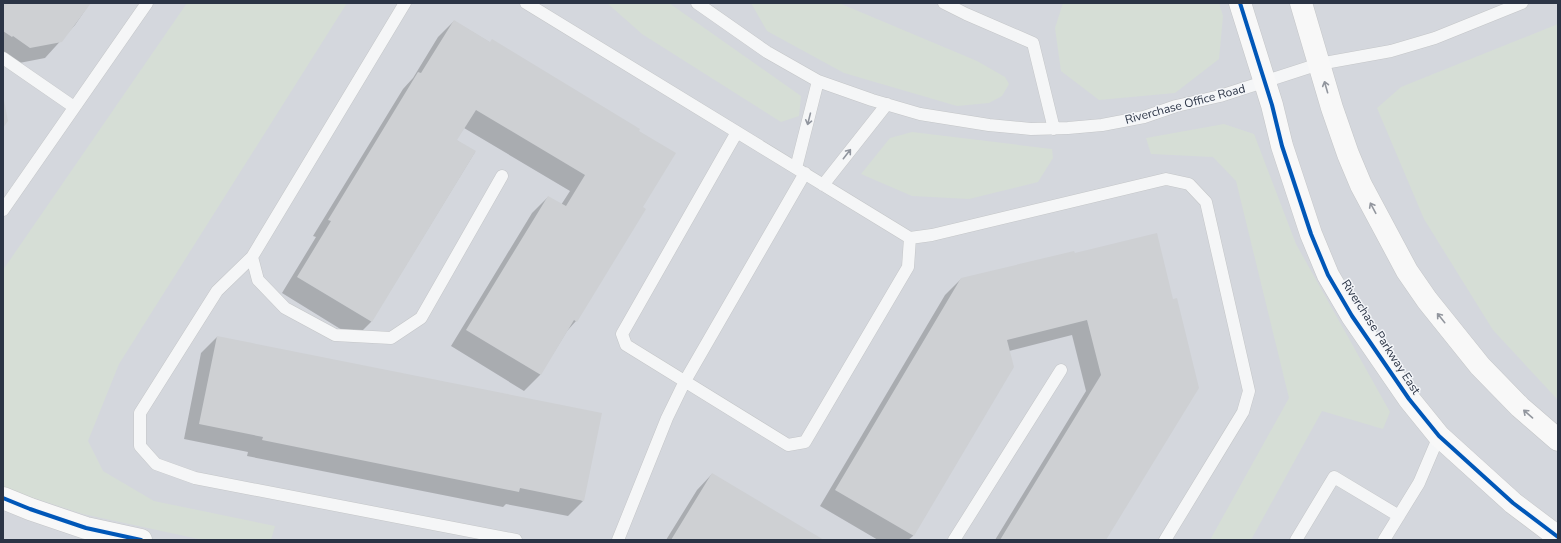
<svg xmlns="http://www.w3.org/2000/svg" width="1561" height="543" font-family="'Nunito Sans',sans-serif">
  <style>
    .built { fill: #d4d7dd }
    .green { fill: #d6ded6 }
    .shadow { fill: #0003 }
    .building { fill: #ced0d3 }
    .lines { fill: none; stroke-linecap: round; stroke-linejoin: round }
    .lane-casing { stroke: #c4c6c8; stroke-width: 13 }
    .secondary-casing { stroke: #c4c6c8; stroke-width: 23 }
    .lane { stroke: #f5f6f7; stroke-width: 12 }
    .secondary { stroke: #f8f8f8; stroke-width: 22 }
    .cycleway-casing { stroke: #f4f6f9; stroke-width: 6 }
    .cycleway { stroke: #0057b8; stroke-width: 4 }
    .oneway { stroke: #92969e }
    .oneway2 { stroke: #90959e }
    .labels { text-anchor: middle; stroke-width: 3; stroke-linejoin: round; paint-order: stroke }
    .street-label { font-size: 12px; fill: #2b3445; stroke: #f4f6f9 }
  </style>
  <rect width="100%" height="100%" fill="#e6e8ea"/>
  <path class="built" d="M3,3H1558V540H3Z"/>
  <path class="green" d="M187,3H347L119,364L88,441L103,471L154,501L275,526L271,540H203L83,514L3,488V270Z
    M607,3H669L801,96L799,116L781,122L642,34Z
    M751,3H839L977,61L1005,77L1009,84L1002,96L989,103L957,106L844,73L767,31Z
    M1063,3H1219L1223,16L1219,59L1175,93L1099,100L1061,71L1055,28Z
    M1558,24V400L1493,330L1424,219L1377,108L1401,87Z
    M1224,124L1254,134L1296,244L1390,412L1383,429L1322,411L1251,540H1210L1289,398L1236,181L1213,157L1151,154L1146,138Z
    M912,132L1052,149L1053,158L1038,182L969,199L912,196L861,174L890,138Z"/>
  <path class="shadow" d="M3,3H90L75,25L45,58L14,64L3,56Z
    M454,21L638,131L642,208L576,321L567,331L540,375L524,391L451,346L532,213L548,197L561,205L570,191L464,128L456,140L475,152L371,322L355,338L282,293L316,237L313,236L403,89L413,78L438,37Z
    M1156,235L1105,540H995L1086,391L1072,335L1009,351L1013,367L913,536L908,540H878L820,506L945,295L961,279L1074,255Z
    M217,337L583,501L568,516L506,504L503,507L247,456L248,452L184,439L201,353Z
    M712,474L822,540H666L697,490Z"/>
  <path class="building" d="M3,3H91L62,42L30,48L13,36L12,37L3,31Z
    M454,20L490,42L492,39L640,129L639,131L676,153L643,207L646,209L577,322L574,320L541,375L466,330L548,196L566,206L585,175L476,110L457,140L476,151L372,322L297,277L331,221L328,220L418,72L421,73Z
    M3,95L8,121L3,128Z
    M1157,233L1173,299L1177,298L1199,388L1106,540H1000L1101,375L1087,320L1007,340L1014,367L914,536L835,490L961,278L1074,251L1075,253Z
    M217,336L602,413L584,501L520,488L519,492L262,440L263,437L199,424Z
    M712,473L824,540H671Z"/>
  <g class="lines">
    <g class="lane-casing">
      <path id="lane" d="M405,3L252,257L258,280L285,308L335,335L391,338L421,318L502,176
        M526,3L910,238L932,235L1166,179L1189,184L1206,202L1249,391L1243,412L1165,540
        M697,3L767,52L818,81L872,100L920,114L989,125L1031,129L1068,128L1102,125L1144,117L1176,106L1220,96L1319,64L1391,51L1435,38L1522,3
        M944,3L966,14L1033,43L1054,129
        M3,58L74,107
        M737,132L622,334L626,345L788,445L805,442L908,267L910,238
        M796,168L818,81
        M823,185L887,104
        M3,210L147,3
        M252,257L217,291L140,413V446L156,464L195,478L516,540
        M618,540L667,418L685,381L805,173
        M954,540L1061,370
        M1296,540L1334,477L1399,516
        M1384,540L1419,483L1439,436"/>
    </g>
    <g class="secondary-casing">
      <path id="secondary" d="M1240,3L1272,105L1282,146L1311,234L1328,275L1352,316L1409,399L1439,436L1513,503L1558,537
        M1301,3L1332,108L1348,154L1361,185L1407,271L1427,300L1480,366L1520,407L1558,440
        M3,498L30,509L86,528L141,540"/>
    </g>
    <use href="#lane" class="lane"/>
    <use href="#secondary" class="secondary"/>
    <g class="cycleway-casing">
      <path id="cycleway" d="M1240,3L1272,105L1282,146L1311,234L1328,275L1352,316L1409,399L1439,436L1513,503L1558,537
        M3,498L30,509L86,528L141,540"/>
    </g>
    <use href="#cycleway" class="cycleway"/>
  </g>
  <defs><path id="oneway-shaft" d="M-6 0H5M1.5-3L5.5 0L1.5 3" fill="none" stroke-width="1.6" stroke-linecap="round" stroke-linejoin="round"/></defs>
  <g class="oneway">
    <use href="#oneway-shaft" transform="translate(1326 87) rotate(-106)"/>
    <use href="#oneway-shaft" transform="translate(1373 208) rotate(-118)"/>
    <use href="#oneway-shaft" transform="translate(1441 318) rotate(-129)"/>
    <use href="#oneway-shaft" transform="translate(1528 414) rotate(-139)"/>
  </g>
  <g class="oneway2">
    <use href="#oneway-shaft" transform="translate(809 119) rotate(104)"/>
    <use href="#oneway-shaft" transform="translate(847 154) rotate(-52)"/>
  </g>
  <g class="labels">
    <g class="street-label">
      <text transform="translate(1185 104) rotate(-15)" y="4">Riverchase Office Road</text>
      <text transform="translate(1381 337) rotate(57)" y="4">Riverchase Parkway East</text>
    </g>
  </g>
  <rect width="1561" height="543" fill="none" stroke="#2b3445" stroke-width="8"/>
</svg>
